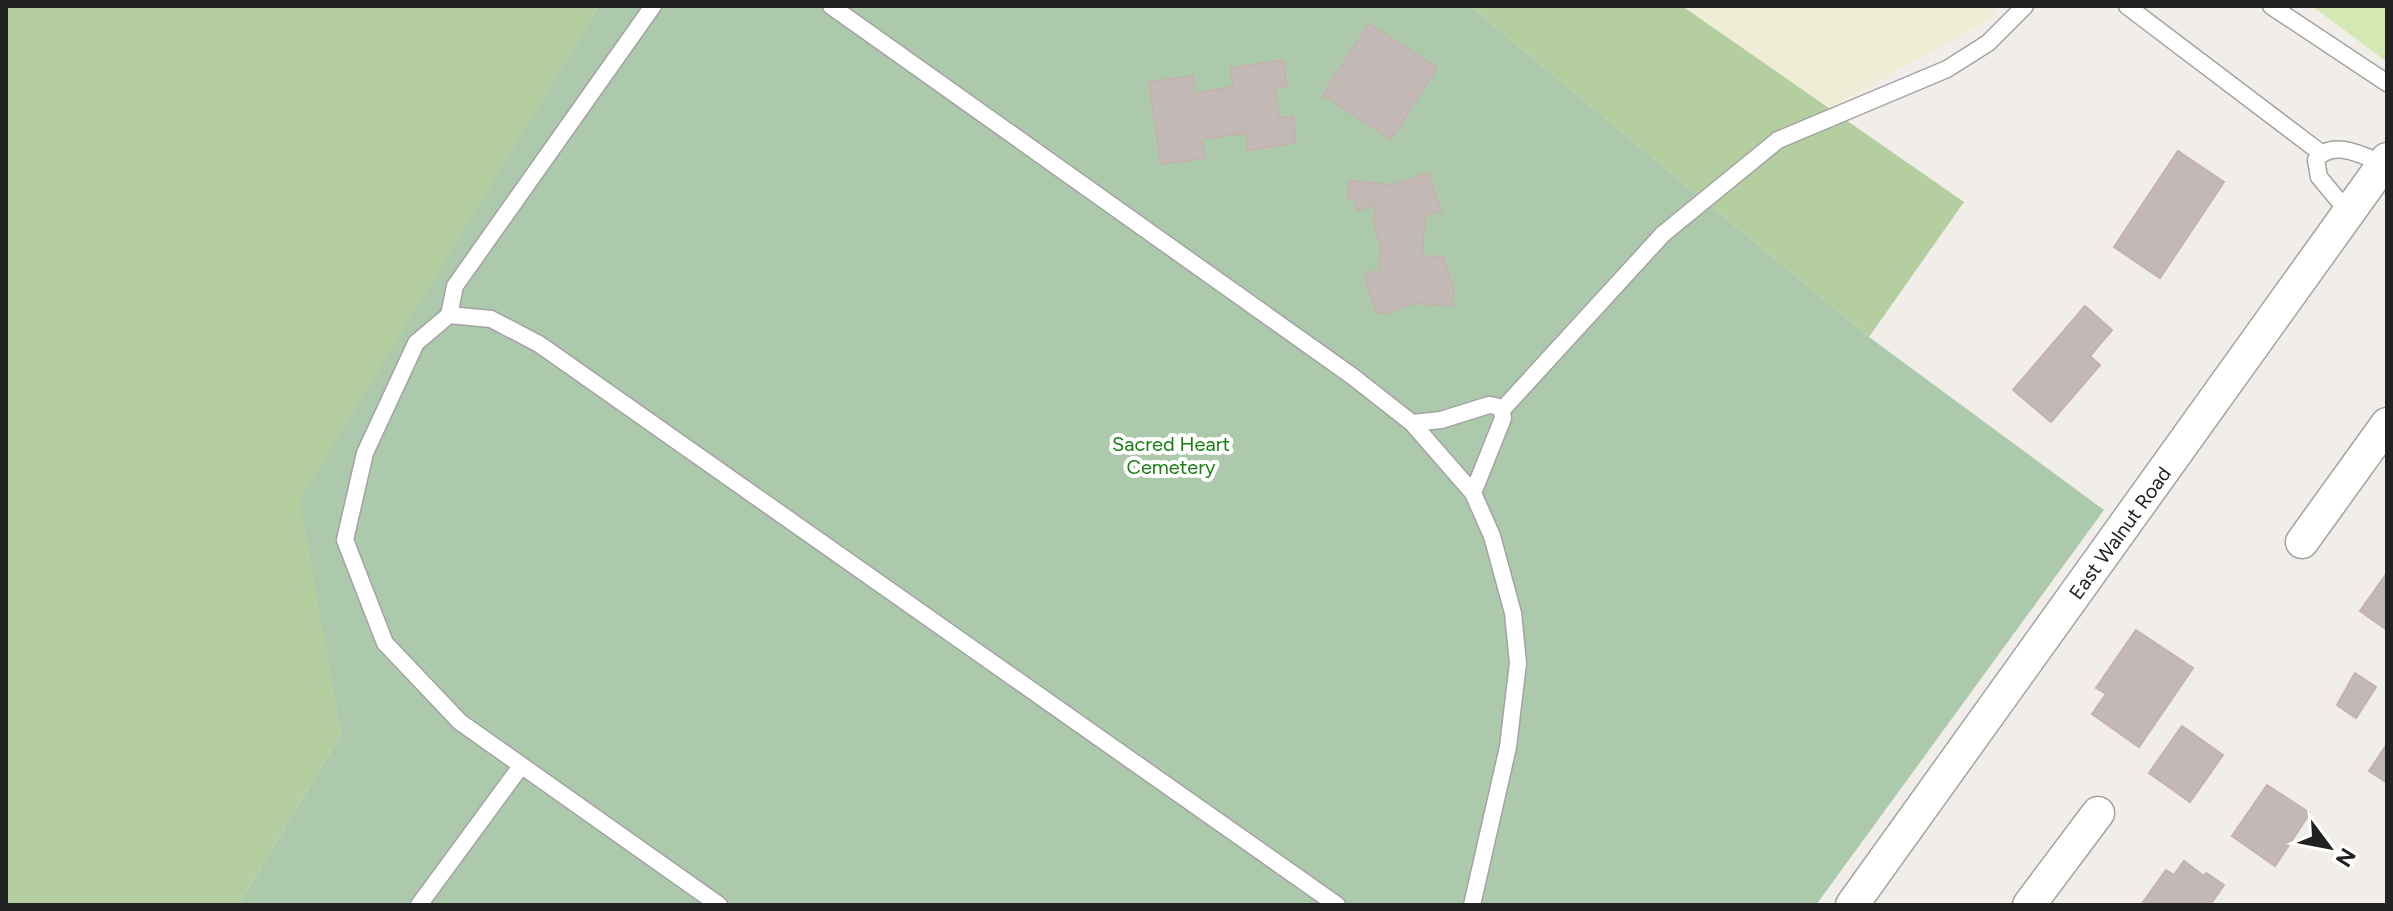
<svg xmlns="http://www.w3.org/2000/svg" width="2393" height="911" font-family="Figtree,sans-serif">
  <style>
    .farmland { fill: #efedd6 }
    .grass { fill: #d4e8b3 }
    .forest { fill: #b4cea0 }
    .cemetery { fill: #acc9ac }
    .building { fill: #c2b9b6; stroke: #c3b3ac; stroke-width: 2 }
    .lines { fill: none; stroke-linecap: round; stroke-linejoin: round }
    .lane-casing { stroke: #a3a3a3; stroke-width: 19 }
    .street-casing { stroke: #a3a3a3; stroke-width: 35 }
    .lane { stroke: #fff; stroke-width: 16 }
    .street { stroke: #fff; stroke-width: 32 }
    .labels { text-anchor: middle; stroke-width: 8; stroke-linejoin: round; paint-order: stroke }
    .park-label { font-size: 20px; fill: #187e12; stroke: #fff }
    .street-label { font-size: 20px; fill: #222; stroke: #fff }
  </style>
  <rect width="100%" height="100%" fill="#f1eee9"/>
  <path class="farmland" d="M1682,6H1998L1991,19L1828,109Z"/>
  <path class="grass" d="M2312,6H2387V62Z"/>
  <path class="forest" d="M6,6H599L301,500L341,735L238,905H6Z
    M1470,6H1682L1964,202L1869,337Z"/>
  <path class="cemetery" d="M599,6H1470L1869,337L2104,510L1816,905H238L341,735L300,500Z"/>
  <path class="building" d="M1369,24L1437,68L1391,139L1323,95Z
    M1283,60L1287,86L1275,88L1279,118L1293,116L1296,143L1248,150L1246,133L1202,139L1205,158L1161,164L1149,82L1193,76L1195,93L1233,87L1231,68Z
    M2178,151L2224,182L2160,278L2114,247Z
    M1428,173L1441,211L1425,217L1422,256L1443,257L1454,290L1452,306L1414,303L1385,313L1376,312L1364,275L1379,270L1381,247L1374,224L1375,204L1358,210L1355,200L1348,199L1349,181L1394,185Z
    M2085,306L2112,330L2090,356L2100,365L2051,422L2013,390Z
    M2387,573V630L2360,611Z
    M2136,630L2193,668L2139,747L2092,714L2106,694L2096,688Z
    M2355,673L2376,687L2356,718L2337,705Z
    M2182,726L2223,755L2190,802L2149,773Z
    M2387,744V783L2369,771Z
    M2267,785L2310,813L2275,866L2232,836Z
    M2184,861L2204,876L2206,873L2224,885L2210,905H2141L2166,870L2174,875Z"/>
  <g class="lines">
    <g class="lane-casing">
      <path id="lane" d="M831,6L1352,376L1412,423L1473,493L1492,536L1513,613L1518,663L1508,747L1472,905
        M2127,6L2321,153
        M2271,6L2387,83
        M2349,213L2319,177L2316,160C2332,138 2364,156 2384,164
        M449,315L455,286L653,6
        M1502,410L1663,234L1778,140L1947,69L1988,43L2025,6
        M1412,423L1441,420L1489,405C1499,406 1502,408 1503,418L1473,493
        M419,905L521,766
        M719,905L460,722L385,643L345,540L365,453L416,343L449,315L491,319L539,344L1337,905"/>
    </g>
    <g class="street-casing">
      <path id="street" d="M2302,542L2387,424
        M1852,905L2387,159
        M2029,905L2098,813"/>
    </g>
    <use href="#lane" class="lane"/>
    <use href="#street" class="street"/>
  </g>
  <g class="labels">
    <g class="park-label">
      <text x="1171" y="451">Sacred Heart<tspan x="1171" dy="23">Cemetery</tspan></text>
    </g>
    <g class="street-label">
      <text transform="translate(2120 533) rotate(-54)" y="7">East Walnut Road</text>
    </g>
  </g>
  <rect width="2393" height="911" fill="none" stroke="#222222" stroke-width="16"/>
  <g transform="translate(2329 847) rotate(122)" stroke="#ffffff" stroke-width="6" paint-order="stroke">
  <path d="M0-6L14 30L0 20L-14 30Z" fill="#222222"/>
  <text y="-12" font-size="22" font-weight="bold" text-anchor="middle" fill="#222222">N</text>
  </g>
</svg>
